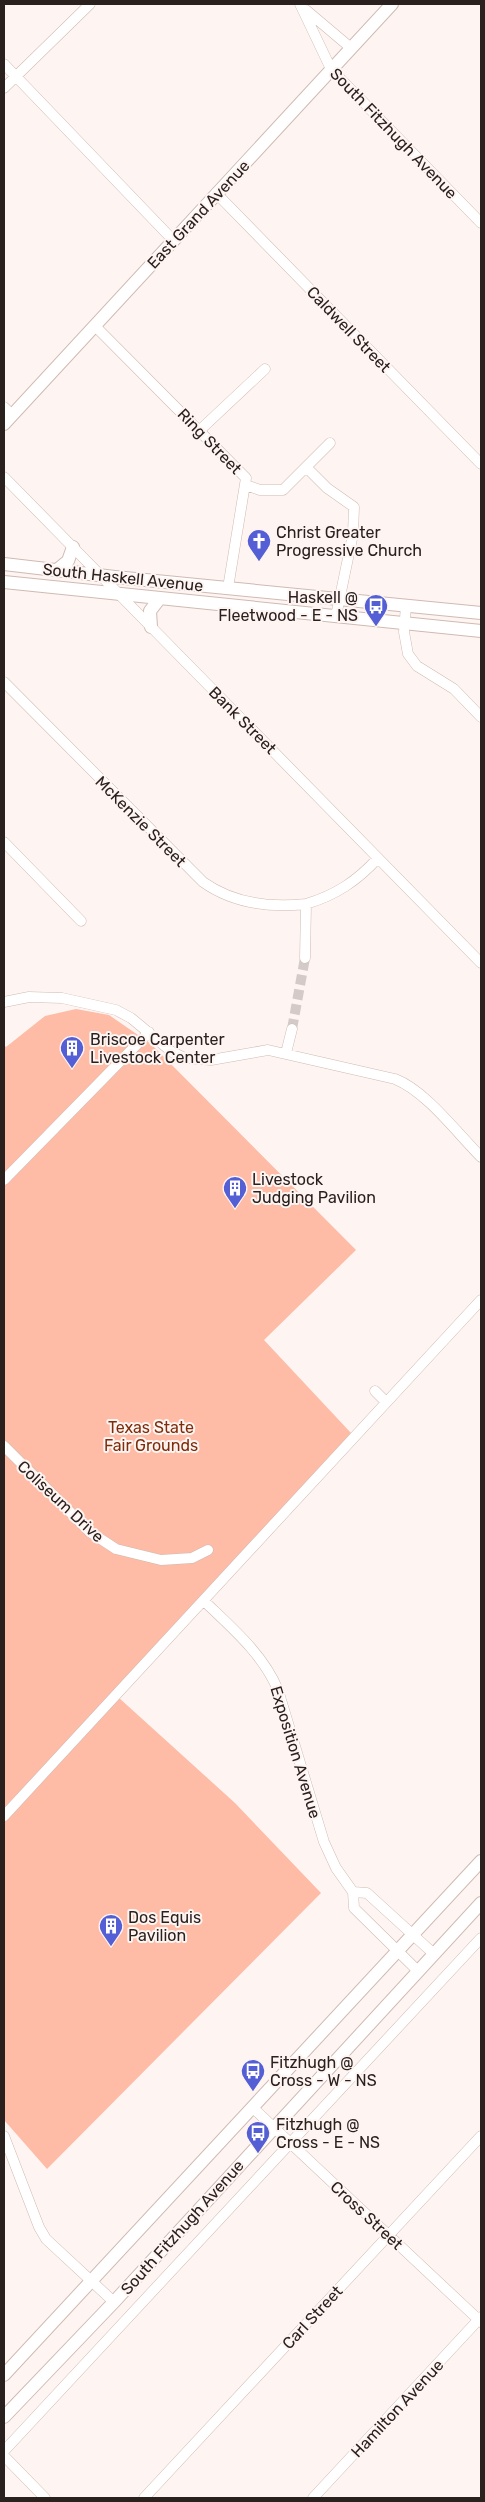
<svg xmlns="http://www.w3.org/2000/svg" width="485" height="2502" font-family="Rubik,sans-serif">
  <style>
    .green { fill: #febba5 }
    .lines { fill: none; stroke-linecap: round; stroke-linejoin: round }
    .minor-tunnel { stroke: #d4cbc8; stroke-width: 10; stroke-dasharray: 10 5; stroke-linecap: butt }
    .minor-casing { stroke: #d0bab2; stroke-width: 11 }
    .major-casing { stroke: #d0bab2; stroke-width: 14 }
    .minor { stroke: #fff; stroke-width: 10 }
    .major { stroke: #fff; stroke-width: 12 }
    .labels { text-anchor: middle; stroke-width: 4; stroke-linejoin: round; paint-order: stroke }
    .street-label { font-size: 16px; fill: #2a211f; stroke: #fef5f2 }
    .poi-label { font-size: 16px; fill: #2a211f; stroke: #fef5f2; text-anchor: start }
    .park-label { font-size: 16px; fill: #7e2c09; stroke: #fef5f2 }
  </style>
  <rect width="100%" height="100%" fill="#fef5f2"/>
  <path class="green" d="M76,1009L109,1015L151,1044L356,1250L264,1340L351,1433L118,1697L235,1803L321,1893L47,2169L4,2120V1045L6,1047L45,1016Z"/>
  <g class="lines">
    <path class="minor-tunnel" d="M292,1029L305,958"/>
    <g class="minor-casing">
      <path id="minor" d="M300,4L331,69L481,223
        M306,10L351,48
        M4,64L172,239
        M4,88L90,4
        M216,193L481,464
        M95,326L246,478L228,588
        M4,407L12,415
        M200,430L265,369
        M306,467L327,488L354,507L353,534L336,616
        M4,477L481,963
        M246,485L260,490H283L330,443
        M406,605L404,632L408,654L417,666L454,689L481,717
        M4,682L203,882C234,904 269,908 306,904
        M4,842L81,921
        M305,958L306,904C336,895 357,881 378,858
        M4,1002L29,997L62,998L116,1010L131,1018L172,1052L185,1058L211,1060L268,1050L395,1079C426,1091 457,1133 481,1157
        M286,1053L292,1029
        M4,1180L149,1032
        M375,1391L386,1402
        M4,1446L90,1532L116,1549L161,1560L192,1558L208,1550
        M204,1601C232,1628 263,1654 278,1690L324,1842L336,1868L353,1892L354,1908L418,1971
        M4,1816L481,1300
        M353,1892L367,1893L434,1954
        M253,2108L481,2322
        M4,2136L39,2227L46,2239L114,2302
        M4,2451L481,1938
        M4,2456L45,2498
        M144,2498L481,2136
        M313,2498L481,2317"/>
    </g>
    <g class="major-casing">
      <path id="major" d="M4,424L392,4
        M4,564L115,577L481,613
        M57,570L68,561L73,547
        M4,582L481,631
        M151,627L150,611L160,598
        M4,2375L481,1861
        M4,2417L114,2302L481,1903"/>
    </g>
    <use href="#minor" class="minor"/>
    <use href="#major" class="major"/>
  </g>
  <defs>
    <g id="church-pin" transform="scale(1.25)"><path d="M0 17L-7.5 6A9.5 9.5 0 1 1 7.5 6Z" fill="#545fd5" stroke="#fef5f2"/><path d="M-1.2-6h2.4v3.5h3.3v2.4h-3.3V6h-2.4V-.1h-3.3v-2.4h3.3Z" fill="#fff"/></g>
    <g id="bus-pin" transform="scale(1.25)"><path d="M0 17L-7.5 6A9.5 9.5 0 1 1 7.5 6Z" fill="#545fd5" stroke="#fef5f2"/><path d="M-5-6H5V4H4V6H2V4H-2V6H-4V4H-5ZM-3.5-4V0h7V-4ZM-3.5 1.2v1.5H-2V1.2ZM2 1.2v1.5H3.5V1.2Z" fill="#fff"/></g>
    <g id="building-pin" transform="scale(1.25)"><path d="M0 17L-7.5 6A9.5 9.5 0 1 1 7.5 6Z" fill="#545fd5" stroke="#fef5f2"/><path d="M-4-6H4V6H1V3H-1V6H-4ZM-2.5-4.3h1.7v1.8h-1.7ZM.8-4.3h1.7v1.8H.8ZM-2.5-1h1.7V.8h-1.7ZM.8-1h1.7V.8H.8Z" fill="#fff"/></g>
  </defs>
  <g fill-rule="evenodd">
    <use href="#church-pin" x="259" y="541"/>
    <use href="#bus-pin" x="376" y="606"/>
    <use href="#building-pin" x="72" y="1048"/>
    <use href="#building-pin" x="235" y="1188"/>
    <use href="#building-pin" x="111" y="1926"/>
    <use href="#bus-pin" x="253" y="2071"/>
    <use href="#bus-pin" x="258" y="2133"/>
  </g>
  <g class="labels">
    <g class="street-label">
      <text transform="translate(394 133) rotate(46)" y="6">South Fitzhugh Avenue</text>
      <text transform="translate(198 214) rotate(-47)" y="6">East Grand Avenue</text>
      <text transform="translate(349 329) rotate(46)" y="6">Caldwell Street</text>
      <text transform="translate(210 441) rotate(46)" y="6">Ring Street</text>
      <text transform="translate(123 577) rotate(6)" y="6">South Haskell Avenue</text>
      <text transform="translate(243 720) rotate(45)" y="6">Bank Street</text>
      <text transform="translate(141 821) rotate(45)" y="6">McKenzie Street</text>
      <text transform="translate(61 1501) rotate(43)" y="6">Coliseum Drive</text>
      <text transform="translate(296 1752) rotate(73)" y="6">Exposition Avenue</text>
      <text transform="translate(367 2215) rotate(43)" y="6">Cross Street</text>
      <text transform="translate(182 2227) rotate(-48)" y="6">South Fitzhugh Avenue</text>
      <text transform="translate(312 2317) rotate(-47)" y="6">Carl Street</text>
      <text transform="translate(397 2408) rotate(-47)" y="6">Hamilton Avenue</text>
    </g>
    <g class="poi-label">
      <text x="276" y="538">Christ Greater<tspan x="276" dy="18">Progressive Church</tspan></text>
      <text x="358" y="603" text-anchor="end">Haskell @<tspan x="358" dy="18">Fleetwood - E - NS</tspan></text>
      <text x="90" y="1045">Briscoe Carpenter<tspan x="90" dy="18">Livestock Center</tspan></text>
      <text x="252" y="1185">Livestock<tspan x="252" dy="18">Judging Pavilion</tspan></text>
      <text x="128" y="1923">Dos Equis<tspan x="128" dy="18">Pavilion</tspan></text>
      <text x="270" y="2068">Fitzhugh @<tspan x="270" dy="18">Cross - W - NS</tspan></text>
      <text x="276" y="2130">Fitzhugh @<tspan x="276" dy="18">Cross - E - NS</tspan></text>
    </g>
    <g class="park-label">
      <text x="151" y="1433">Texas State<tspan x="151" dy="18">Fair Grounds</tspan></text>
    </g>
  </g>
  <rect width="485" height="2502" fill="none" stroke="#2a211f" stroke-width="10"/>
</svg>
